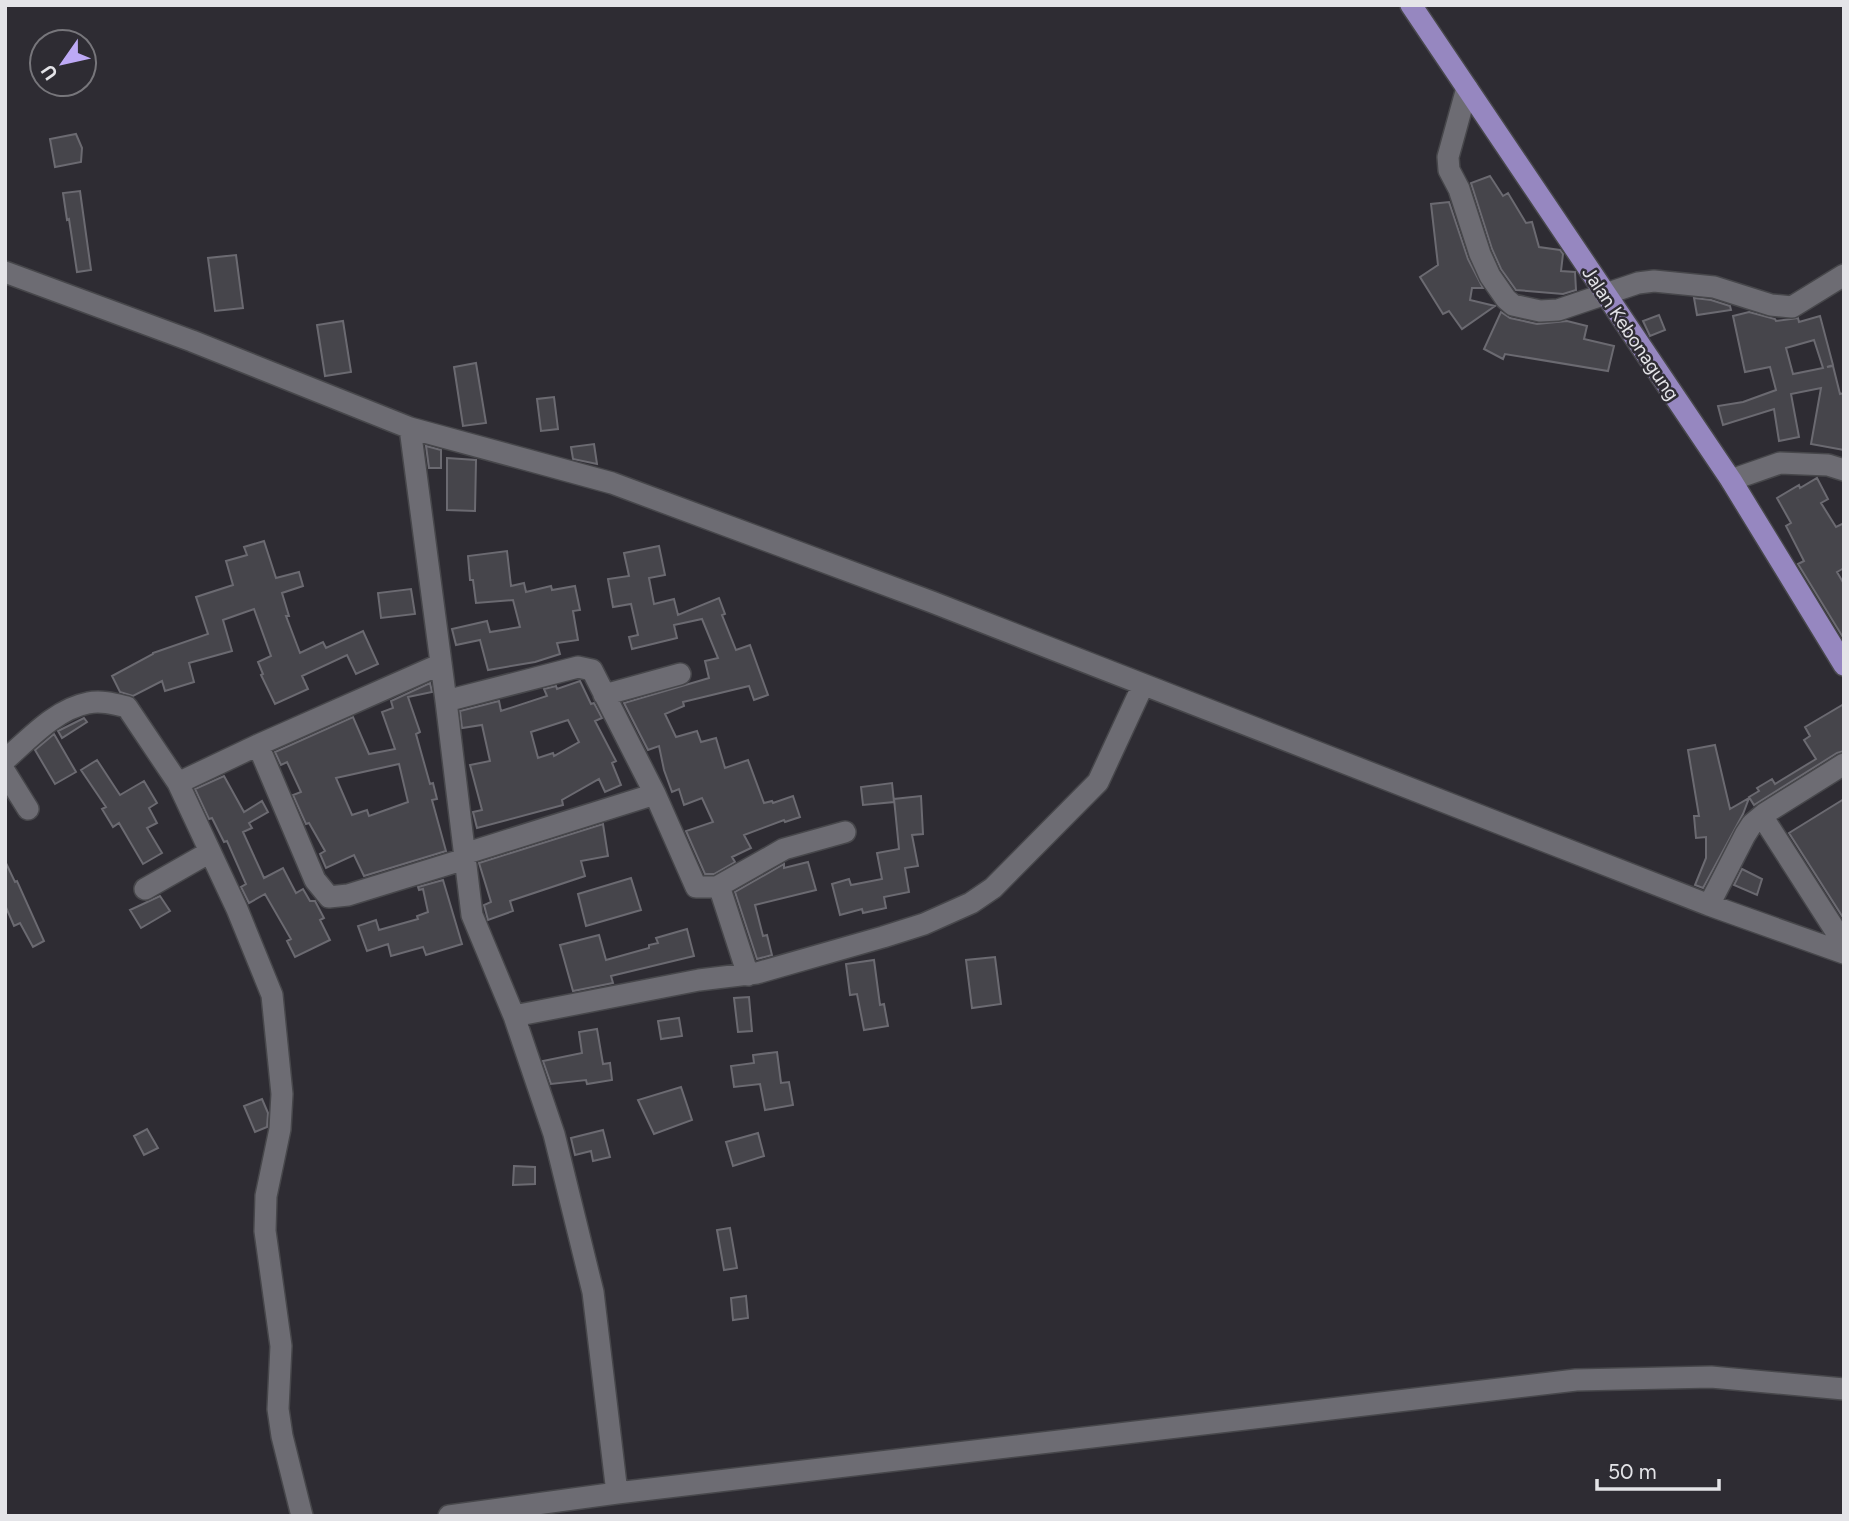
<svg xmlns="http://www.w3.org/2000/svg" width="1849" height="1521" font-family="Figtree,sans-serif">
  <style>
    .building { fill: #46454b; stroke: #6b6a71; stroke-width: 2; fill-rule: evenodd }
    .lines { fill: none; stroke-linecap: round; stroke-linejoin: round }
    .minor-casing { stroke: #47474b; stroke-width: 24 }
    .major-casing { stroke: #47474b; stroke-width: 24 }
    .minor { stroke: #6d6c73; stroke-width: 21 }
    .major { stroke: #9687c0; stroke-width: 21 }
    .labels { text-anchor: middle; stroke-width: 5; stroke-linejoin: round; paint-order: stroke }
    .street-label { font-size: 19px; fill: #e4e4e8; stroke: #2e2c33 }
  </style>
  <rect width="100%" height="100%" fill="#2e2c33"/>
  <path class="building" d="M76,134L82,148L81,162L55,167L50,139Z
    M1490,176L1503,196L1508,193L1526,223L1532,222L1539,247L1560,250L1563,254L1561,271L1575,272L1576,290L1563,294L1516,290L1501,269L1492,249L1471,183Z
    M80,191L91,270L77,272L69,219L67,220L63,193Z
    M1449,202L1468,259L1483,288H1472L1470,300L1495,306L1462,329L1449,311L1443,314L1420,277L1438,265L1431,204Z
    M236,255L243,308L215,311L208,258Z
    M1694,298L1711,300L1730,306L1731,310L1697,315Z
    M1501,312L1510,318L1537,324L1567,321L1587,326L1584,339L1614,346L1608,371L1505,354L1503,359L1484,349Z
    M1749,312L1775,319L1776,321L1798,318L1799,322L1820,316L1833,365L1827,367L1833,366L1840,394L1844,393V450L1811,444L1821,388L1791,394L1799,437L1779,441L1774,409L1723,425L1718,406L1743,402L1776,390L1770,367L1745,372L1733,316ZM1814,340L1823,368L1793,374L1786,348Z
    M1659,315L1665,330L1650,336L1643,321Z
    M343,321L351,372L325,376L317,325Z
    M476,363L486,423L463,426L454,367Z
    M554,397L558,429L541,431L537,399Z
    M594,444L597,464L573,459L571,447Z
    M426,446L441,450V468H429Z
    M447,458L476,460L475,511L447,510Z
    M1817,478L1828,499L1821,503L1836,527L1844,523V568L1837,572L1844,584V639L1798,564L1804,561L1786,526L1791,523L1777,498L1799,485L1800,488Z
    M264,541L276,578L299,572L303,586L282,593L289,616H286L300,653L323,642L326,648L363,631L378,664L356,674L347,655L302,676L308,689L275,704L261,675L263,674L258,662L271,656L254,609L223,620L232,651L189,663L194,682L165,691L162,681L133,696L120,692L112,676L153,654V653L208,634L196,597L233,585L226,561L247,555L244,547Z
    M659,546L665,575L649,578L654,604L674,599L678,615L719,598L725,614L722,615L736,650L750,645L768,695L754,700L749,686L683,702L684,706L665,714L676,737L697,731L701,742L716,738L725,768L748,760L764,803L772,801L773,803L793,796L800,817L785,822L784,820L744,835L751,848L732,857L735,862L714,874H705L686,831L713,822L702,798L684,805L679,789L672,792L664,770L659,746L648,750L624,703L709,678L705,661L718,658L702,619L674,625L677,638L632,649L629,637L638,635L631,604L613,607L608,579L629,576L624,553Z
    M507,551L511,586L524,583L526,592L551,586L552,590L575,586L580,610L573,611L578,640L557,643L560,654L535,662L488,670L480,640L456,645L452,629L487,621L490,632L520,627L513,600L476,603L473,580H470L468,556Z
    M411,589L415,614L381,618L378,593Z
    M580,681L591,704L594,703L602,718L595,721L616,761L612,763L621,785L605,792L599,779L562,800L563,805L477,828L473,812L482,810L470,765L490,761L482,725L462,728L460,711L499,701L501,711L547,696L544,689L556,686L557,689ZM568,720L579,742L554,756L553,753L538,758L531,732Z
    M430,683L432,692L408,697L420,732L416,734L430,784L433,783L437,799L432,800L446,851L364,876L354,855L326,868L320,854L325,851L309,823L306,824L293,795L301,792L287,762L281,765L275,752L353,717L369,754L395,749L382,712L393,708L391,701ZM399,764L408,802L369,816L367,810L352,815L336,778Z
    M1844,704V751L1837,753L1754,805L1749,797L1759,791L1757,788L1772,779L1775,784L1816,759L1804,740L1810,736L1805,727Z
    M84,718L87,722L62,738L58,731Z
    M54,734L76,772L55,784L35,750Z
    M1715,745L1730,809L1749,798L1743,814L1703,888L1695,885L1706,858V837L1696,838L1694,816H1699L1688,750Z
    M97,760L120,795L144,781L157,803L149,808L157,823L147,828L162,853L143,864L119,823L113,827L102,809L106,807L81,770Z
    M224,776L244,812L262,801L268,812L249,823L252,828L243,832L264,878L283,868L296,893L303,889L310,901H315L324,918L320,920L330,940L295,957L287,941L291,939L265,894L249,903L241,887L246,884L227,841L224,842L212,818L209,819L195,789Z
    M892,783L894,802L863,805L861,787Z
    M921,796L923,834L912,835L918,866L905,868L909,892L884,897L886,908L863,913L862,909L840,915L832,884L849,879L851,885L882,879L877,853L899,849L894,799Z
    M1844,799V919L1789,833Z
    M603,824L608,856L581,861L585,876L510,901L513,911L488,920L484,905L491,902L479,863Z
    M5,861L15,882L17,881L44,941L33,947L20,923L14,926L5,905Z
    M808,862L816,890L755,905L763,936L767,935L772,955L757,959L735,892L784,864V868Z
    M1742,869L1762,879L1757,895L1734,885Z
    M631,878L641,910L586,926L578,894Z
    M443,880L462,944L426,955L423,947L391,956L388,944L367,951L358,926L376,920L379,930L418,919L417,916L428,912L423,889L419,890L418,887Z
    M160,896L170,911L141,928L130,910Z
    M687,929L694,956L611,976L613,983L573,991L560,945L599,935L606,960L649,948V945L658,943L656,938Z
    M995,957L1001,1004L972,1008L966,960Z
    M874,960L880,1005L884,1004L888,1026L864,1030L857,994L850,995L846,964Z
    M749,997L752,1031L738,1032L734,998Z
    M679,1018L682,1036L661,1039L658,1021Z
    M597,1029L603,1064L610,1063L612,1080L587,1084L586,1080L551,1084L543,1061L582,1053L579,1032Z
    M777,1052L781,1083L789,1082L793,1105L765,1110L760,1084L734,1087L731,1066L754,1063L753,1055Z
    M681,1087L692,1120L654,1134L638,1100Z
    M262,1099L268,1113L267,1127L255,1132L244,1106Z
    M147,1129L158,1148L144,1155L134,1136Z
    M603,1130L610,1157L593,1161L591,1151L575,1155L571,1138Z
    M758,1133L764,1156L733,1166L726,1142Z
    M514,1166L535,1167V1184L513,1185Z
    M730,1228L737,1268L724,1270L717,1230Z
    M746,1296L748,1318L733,1320L731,1298Z"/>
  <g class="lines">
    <g class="minor-casing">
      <path id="minor" d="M1467,88L1448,157L1449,170L1459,189L1480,254L1490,276L1506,299L1513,305L1540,311L1558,310L1638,283L1654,281L1714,287L1771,305L1792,307L1844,275
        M5,272L192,341L410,428L612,483L932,602L1709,905L1844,953
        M410,428L446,701L472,915L514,1016L554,1134L593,1292L617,1493
        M1731,480L1780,463L1828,465L1844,470
        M604,695L680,674
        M446,701L578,667L592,670L655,794L696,887H717L720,889L748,975
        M258,745L315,880L329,897L348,895L465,859
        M5,760C29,739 56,709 88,703C101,700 115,704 127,707L178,783L258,745L441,664
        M5,772L28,809
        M178,783L237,909L272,995L282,1094L280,1129L266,1196L265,1231L281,1346L278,1409L282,1436L302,1516
        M1762,816L1844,944
        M464,854L655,794
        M717,887L784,849L845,832
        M145,889L210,852
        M1709,905L1745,835L1752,824L1764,814L1844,764
        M514,1016L699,980L757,973L883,937L924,924L971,903L993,888L1098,782L1143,685
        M449,1516L617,1493L1576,1380L1711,1377L1844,1389"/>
    </g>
    <g class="major-casing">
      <path id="major" d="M1411,5L1731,480L1844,665"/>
    </g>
    <use href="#minor" class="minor"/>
    <use href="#major" class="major"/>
  </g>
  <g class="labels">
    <g class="street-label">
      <text transform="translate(1631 333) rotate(56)" y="7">Jalan Kebonagung</text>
    </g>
  </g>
  <rect width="1849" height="1521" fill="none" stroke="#e4e4e8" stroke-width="14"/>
  <g transform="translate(63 63) rotate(236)"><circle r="33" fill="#2e2c33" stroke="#77767b" stroke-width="2"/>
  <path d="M0-5L12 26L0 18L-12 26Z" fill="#bda9f5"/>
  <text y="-10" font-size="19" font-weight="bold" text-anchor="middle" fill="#e4e4e8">U</text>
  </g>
  <path d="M1597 1479v10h122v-10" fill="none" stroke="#e4e4e8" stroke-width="3.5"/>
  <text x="1608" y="1479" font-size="21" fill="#e4e4e8" stroke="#2e2c33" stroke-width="5" paint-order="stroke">50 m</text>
</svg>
